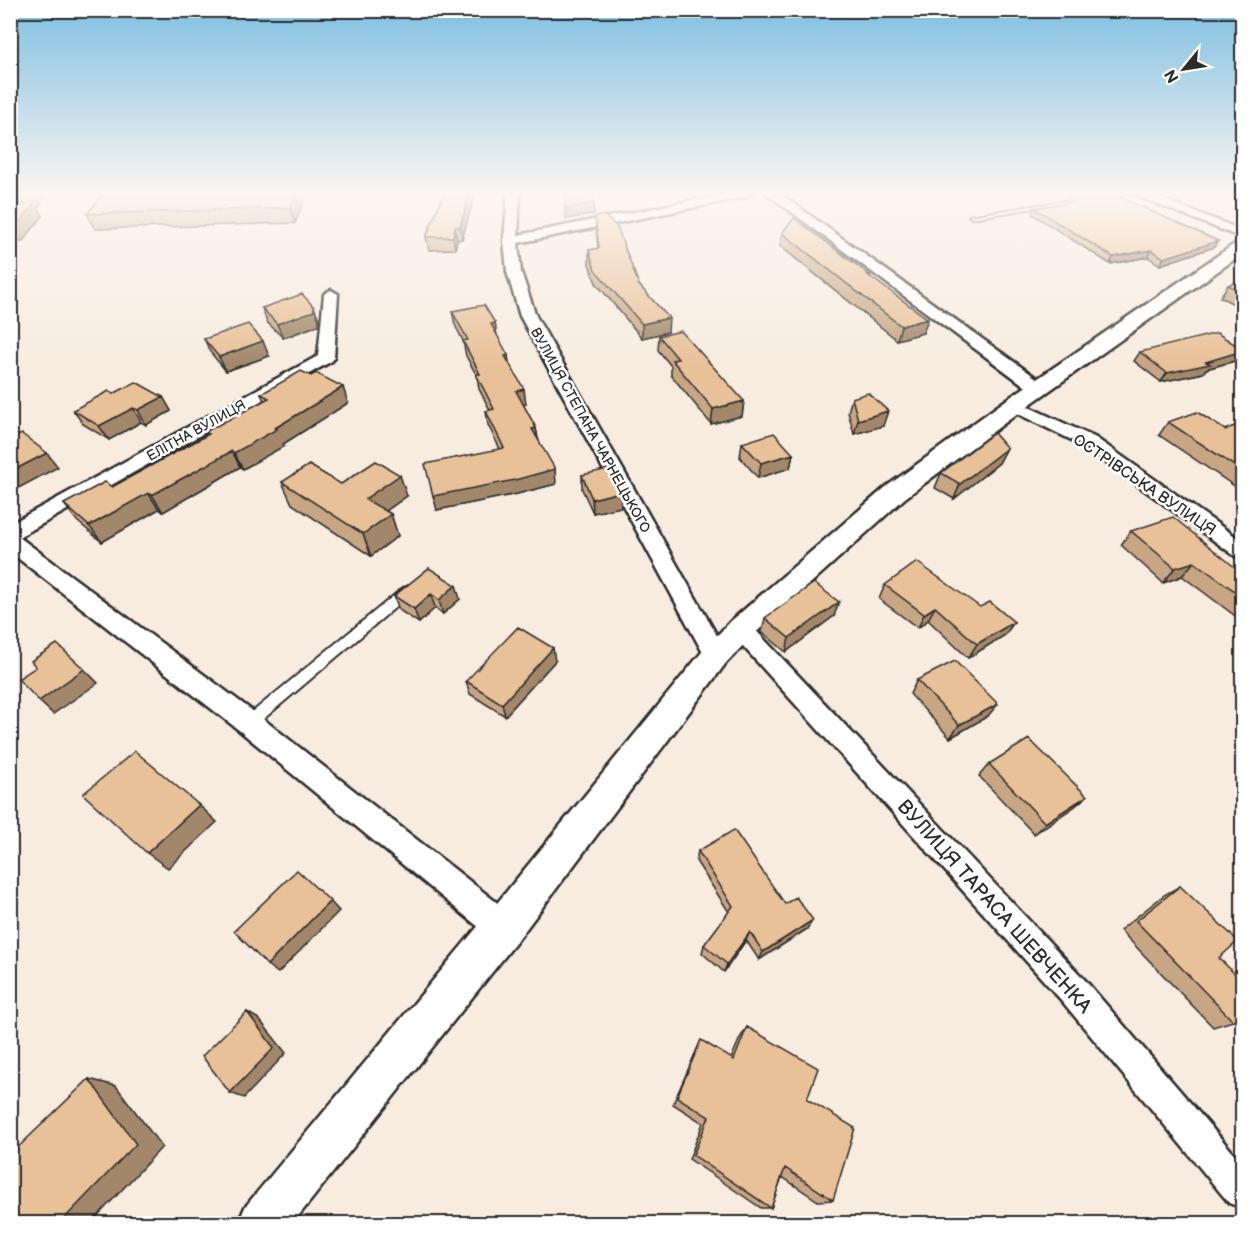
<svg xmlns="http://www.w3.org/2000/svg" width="1253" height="1234" font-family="'Balsamiq Sans',sans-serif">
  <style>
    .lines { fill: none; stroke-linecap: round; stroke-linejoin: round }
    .service-casing { stroke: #2b2b2b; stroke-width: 4 }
    .minor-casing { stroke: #2b2b2b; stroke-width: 5 }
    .tertiary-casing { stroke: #2b2b2b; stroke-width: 5 }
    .service { fill: #fff; fill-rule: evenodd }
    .minor { fill: #fff; fill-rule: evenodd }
    .tertiary { fill: #fff; fill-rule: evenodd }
    .wall { fill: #c8a684; stroke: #2b2b2b; stroke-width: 1.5 }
    .shaded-wall { fill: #a3876b; stroke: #2b2b2b; stroke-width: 1.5 }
    .building { fill: #e9c199; stroke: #2b2b2b; stroke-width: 1.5 }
    .labels { text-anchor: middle; stroke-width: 5; stroke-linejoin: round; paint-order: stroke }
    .far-street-label { font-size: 14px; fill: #2b2b2b; stroke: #fff }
    .street-label { font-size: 16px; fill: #2b2b2b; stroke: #fff }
    .near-street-label { font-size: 20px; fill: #2b2b2b; stroke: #fff }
  </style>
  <rect width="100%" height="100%" fill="#f8ece0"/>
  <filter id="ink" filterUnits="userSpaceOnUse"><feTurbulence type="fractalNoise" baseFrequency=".0167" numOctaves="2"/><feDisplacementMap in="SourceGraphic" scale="12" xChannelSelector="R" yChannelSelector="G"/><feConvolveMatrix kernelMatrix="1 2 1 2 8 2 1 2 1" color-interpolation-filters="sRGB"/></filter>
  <g filter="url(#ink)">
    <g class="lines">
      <g class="service-casing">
        <path id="service" d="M1115,193H1127L972,218L969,216Z
          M407,587L413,591L411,594L254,727L249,729L244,727L242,723L244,719L403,588Z"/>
      </g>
      <g class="minor-casing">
        <path id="minor" d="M508,193H520L518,235L730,193H752L746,197L518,243L521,272L536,316L724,648L728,655L724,662L716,664L708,662L520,316L507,272L504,240Z
          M766,193H779L1045,384L1047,388L1045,392H1033Z
          M1130,193H1146L1242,230V238Z
          M331,290L338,294L334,358L332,361L19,537L258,715L514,916L518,927L514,938L503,942L492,938L240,731L10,552V524L318,356L324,294Z
          M1014,400L1096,438L1242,541V558L1235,556L1084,446L1008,409L1005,405L1008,401Z
          M741,620L749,623L1084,979L1242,1163V1208L1229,1203L1062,1001L733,635L730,629L733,623Z"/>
      </g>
      <g class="tertiary-casing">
        <path id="tertiary" d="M1242,242V254L1022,410L905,498L751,637L726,663L517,941L292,1224H238L245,1207L489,913L706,647L731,621L887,486L1006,400L1236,243Z"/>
      </g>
      <use href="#service" class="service"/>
      <use href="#minor" class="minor"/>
      <use href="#tertiary" class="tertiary"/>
    </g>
    <path class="wall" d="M10,193H49L38,207L43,216L22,242H10Z
      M104,193H307L295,223L95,229L87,214Z
      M444,193H475L462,239L457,240L455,249L429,250L426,237Z
      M1034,208L1214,247L1160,265L1148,257L1110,264L1032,214Z
      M595,217L639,285L668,332L642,338L596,283L589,264V250L598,249Z
      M782,233L928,319L923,333L897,340L780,246Z
      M1242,280V308L1220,297L1228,285Z
      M314,307L319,320V325L283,338L267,322L262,308Z
      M452,311L495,323L497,336L526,404H523L536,428L538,438L556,484L517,494L437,510L500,449L488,425L486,411L490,410L479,389L477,376L466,356L463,341L455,325Z
      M659,336L744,401L742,416L711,424L671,375V366L658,350Z
      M204,339L269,356L226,371L211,353Z
      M1140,352L1238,360L1206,369L1203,373L1161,382L1134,361Z
      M113,394L163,397L171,411L146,425L141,422L109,440L83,424L73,410Z
      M261,394L348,403L283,444L284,446L243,469L240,467L163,512L159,509L102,542L77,521L64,504L112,487L208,435L205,432L264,401Z
      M852,398L883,426L854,434L848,412Z
      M1168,422L1225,430L1242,423V491L1159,435Z
      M742,443L793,454L790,468L758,478L740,457Z
      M1007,448L999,463L954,499L935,488L941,473Z
      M582,475L620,492L621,507L593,513L582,489Z
      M282,482L341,484L407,496L386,511L391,514L398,536L371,556L292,504Z
      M1131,531L1242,573V621L1182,576L1163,583L1121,545Z
      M429,568L460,599L443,614L435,608L419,623L399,610L394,596Z
      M885,585L980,607L1014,622L1005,635L968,658L928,620L918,628L879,599Z
      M834,616L786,652L762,632L765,618Z
      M555,661L505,716L470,694L466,681Z
      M917,680L988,716L950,738L910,694Z
      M989,764L1087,796L1074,807L1034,834L979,776Z
      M698,851L785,904L807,929L759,960L746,940L724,972L702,953L704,945L729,912L696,861Z
      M1180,886L1219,958L1233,1021L1213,1027L1120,930L1164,895Z
      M747,1027L807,1099L833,1200L818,1201L782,1177L771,1208H761L689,1159L703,1123L673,1104L701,1040L731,1059L740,1038Z"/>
    <path class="shaded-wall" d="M31,193H49L38,207L43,216L22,242L14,229L22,204Z
      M297,193H307L295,223L290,208Z
      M470,193H475L462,239L460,227Z
      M594,193V214L566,219L565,208Z
      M455,227L457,240L455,249L453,237Z
      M1218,241L1214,247L1160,265L1164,258Z
      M1151,250L1148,257L1110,264L1113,257Z
      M314,307L319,320V325L283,338L277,324Z
      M669,318L668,332L642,338V324Z
      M928,319L923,333L897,340L901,326Z
      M495,323L497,337L491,324Z
      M263,341L269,356L226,371L219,357Z
      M1242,351V353L1238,360L1206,369L1203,373L1161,382L1167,373Z
      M508,355L510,369L505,356Z
      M343,387L348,403L283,444L284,446L243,469L234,453Z
      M524,389L526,404L518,406L516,391Z
      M163,397L171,411L146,425L138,410Z
      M744,401L742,416L711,424L713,409Z
      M133,408L141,422L109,440L99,426Z
      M888,411L883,426L854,434L858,420Z
      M536,428L538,442L532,429Z
      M1007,448L999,463L954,499L960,484Z
      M232,451L240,467L163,512L152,495Z
      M47,453L58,467L11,492L10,472Z
      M793,454L790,468L758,478L761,463Z
      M555,469L556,484L517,494L437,510L433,496Z
      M400,475L407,496L373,520L365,499Z
      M620,492L621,507L593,513L592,499Z
      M148,493L159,509L102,542L89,526Z
      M391,514L398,536L371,556L363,534Z
      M1194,562L1182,576L1163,583L1175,568Z
      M456,585L460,599L443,614L439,600Z
      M431,594L435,608L419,623L414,609Z
      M839,602L834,616L786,652L789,638Z
      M935,607L928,620L918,628L924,614Z
      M1014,622L1005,635L968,658L977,644Z
      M553,648L555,661L505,716L502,704Z
      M84,669L98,683L53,714L39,701Z
      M998,704L988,716L950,738L959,725Z
      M1087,796L1074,807L1034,834L1045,823Z
      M199,805L217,822L168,868L147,853Z
      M330,901L339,911L278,973L267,965Z
      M813,920L807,929L759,960L763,952Z
      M750,932L746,940L724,972L727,964Z
      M247,1012L259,1019L286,1053L244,1098L230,1093Z
      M89,1079L116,1086L162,1147L90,1224H59Z"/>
    <path class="building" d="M10,193H31L22,204L35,203L14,229H10Z
      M104,193H297L290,208L87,214Z
      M444,193H470L460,227H455L453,237H426Z
      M566,193H594L593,203L565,208Z
      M1115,195L1218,241L1164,258L1151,250L1113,257L1034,208Z
      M604,215L617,227L639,285L669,318L642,324L595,270L589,250L599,248L595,217Z
      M794,218L870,275H868L928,319L901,326L782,233Z
      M1242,280V292L1228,285Z
      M302,294L314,307V311L277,324L262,308Z
      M484,305L495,323L491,324L508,355L505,356L524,389L516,391L536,428L532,429L555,469L515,480L433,496L425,464L504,448L486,411L494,409L476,374H480L463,341L468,340L452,311Z
      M248,324L263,341L219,357L204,339Z
      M681,331L744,401L713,409L672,360L678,359L659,336Z
      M1217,333L1242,349V351L1206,362L1210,364L1167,373L1140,352Z
      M301,371L311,376L316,373L343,387L275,428L277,429L234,453L232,451L152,495L148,493L89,526L64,504L105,482L112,487L209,434L205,432L269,398L261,394Z
      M136,382L163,397L138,410L133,408L99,426L73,410L109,391L113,394Z
      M868,393L888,411L858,420L852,398Z
      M1197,412L1225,430L1242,423V471L1168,422Z
      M10,432L17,436L22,434L47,453L10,472Z
      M774,433L793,454L761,463L742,443Z
      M994,433L1007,448L960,484L941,473Z
      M376,461L400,475L365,499L391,514L363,534L282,482L309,465L341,484Z
      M608,469L620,492L592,499L582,475Z
      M1173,517L1242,573V596L1194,562L1175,568L1131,531Z
      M917,562L980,607L990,602L1014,622L977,644L935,607L924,614L885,585Z
      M429,568L456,585L439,600L431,594L414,609L394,596Z
      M814,583L839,602L789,638L765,618Z
      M518,627L553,648L502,704L466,681Z
      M57,644L84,669L39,701L18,679L36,667L31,661Z
      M955,661L998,704L959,725L917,680Z
      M1029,739L1087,796L1045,823L989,764Z
      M135,751L199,805L147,853L83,794Z
      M734,830L785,904L796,897L813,920L763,952L750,932L727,964L704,945L733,906L698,851Z
      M297,870L330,901L267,965L234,931Z
      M1180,886L1238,941L1219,958L1242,981V1012L1233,1021L1136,921Z
      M247,1012L274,1048L230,1093L202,1056Z
      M747,1027L818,1068L807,1099L855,1128L833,1200L785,1168L771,1208L693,1155L709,1117L677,1097L701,1040L734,1060Z
      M89,1079L136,1144L59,1224H12L10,1221V1155Z"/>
  </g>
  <linearGradient id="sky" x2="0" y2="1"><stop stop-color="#7ebfe2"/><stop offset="0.53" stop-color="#fcf6f1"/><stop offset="1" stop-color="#fcf6f1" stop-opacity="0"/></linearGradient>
  <rect width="1253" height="365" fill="url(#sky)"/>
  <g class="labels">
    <g class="far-street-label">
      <text transform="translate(196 430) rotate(-29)" y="5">ЕЛІТНА ВУЛИЦЯ</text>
      <text transform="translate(591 430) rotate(61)" y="5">ВУЛИЦЯ СТЕПАНА ЧАРНЕЦЬКОГО</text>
    </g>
    <g class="street-label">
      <text transform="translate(1145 484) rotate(34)" y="6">ОСТРІВСЬКА ВУЛИЦЯ</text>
    </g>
    <g class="near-street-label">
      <text transform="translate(995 906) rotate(48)" y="7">ВУЛИЦЯ ТАРАСА ШЕВЧЕНКА</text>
    </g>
  </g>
  <rect width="1253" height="1234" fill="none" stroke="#fff" stroke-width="36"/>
  <rect x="18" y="18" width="1217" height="1198" fill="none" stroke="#2b2b2b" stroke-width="2" filter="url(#ink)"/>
  <g transform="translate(1184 69) rotate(240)" stroke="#ffffff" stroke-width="4.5" paint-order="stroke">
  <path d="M0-4.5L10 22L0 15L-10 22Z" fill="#2b2b2b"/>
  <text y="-9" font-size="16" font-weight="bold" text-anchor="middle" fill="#2b2b2b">N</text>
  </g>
</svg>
